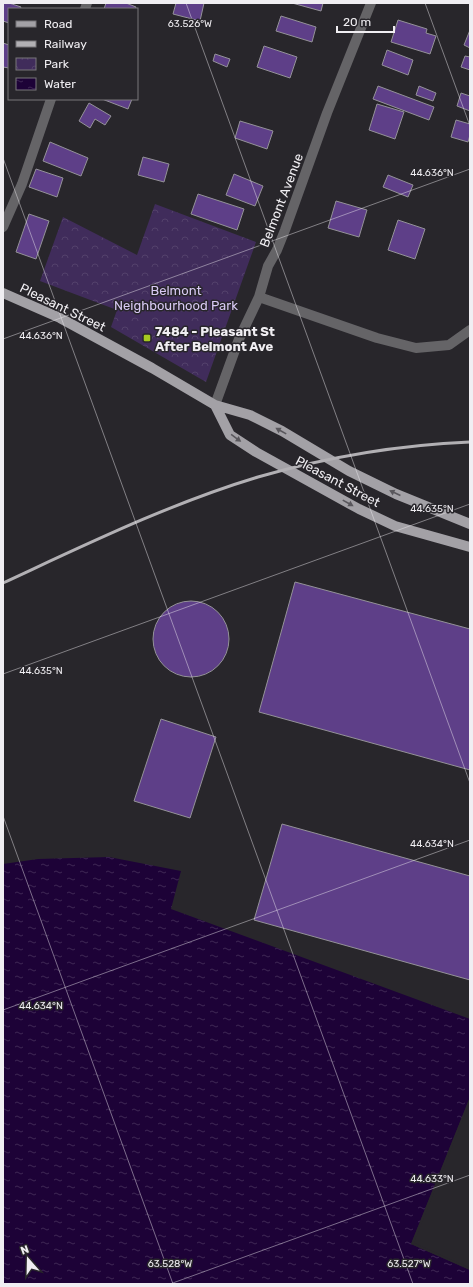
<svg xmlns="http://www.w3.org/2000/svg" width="473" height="1287" font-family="Rubik,sans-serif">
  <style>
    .park { fill: url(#park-crowns) }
    .water { fill: url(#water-ripples) }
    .pier { fill: #28262b }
    .building { fill: #5e3f88; stroke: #949298 }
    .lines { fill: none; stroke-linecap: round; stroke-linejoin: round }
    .minor { stroke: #656467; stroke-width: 10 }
    .major { stroke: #a3a1a6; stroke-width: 10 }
    .rail { stroke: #b2b0b4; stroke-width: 3 }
    .oneway { fill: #59575c }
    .ticks { fill: none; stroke: #f0eef2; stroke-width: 1; stroke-opacity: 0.45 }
    .poi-dot { fill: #a6c821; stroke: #28262b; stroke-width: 1.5 }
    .labels { text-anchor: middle; stroke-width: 3; stroke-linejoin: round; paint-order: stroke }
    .street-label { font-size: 13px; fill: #f0eef2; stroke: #28262b }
    .park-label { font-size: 13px; fill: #d8c9f3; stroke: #28262b }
    .poi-label { font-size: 13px; font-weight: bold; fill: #f0eef2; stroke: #28262b; text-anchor: start }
    .ticks-label { font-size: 10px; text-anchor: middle; fill: #f0eef2; stroke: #28262b; stroke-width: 3; stroke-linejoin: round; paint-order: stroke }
  </style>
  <defs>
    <pattern id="park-crowns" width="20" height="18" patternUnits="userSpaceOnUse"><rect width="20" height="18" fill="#402c5b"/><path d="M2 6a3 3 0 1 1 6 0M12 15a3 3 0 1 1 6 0" fill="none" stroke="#53416b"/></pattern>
    <pattern id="water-ripples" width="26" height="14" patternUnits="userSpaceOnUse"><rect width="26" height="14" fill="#1d0237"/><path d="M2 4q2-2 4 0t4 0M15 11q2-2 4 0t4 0" fill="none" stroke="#3e2754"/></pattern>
  </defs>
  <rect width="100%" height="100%" fill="#28262b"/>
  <path class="park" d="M155,204L256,242L206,382L111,327L117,310L40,281L63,217L137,255Z"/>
  <path class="water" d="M109,857L181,871L171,909L470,1019V1097L411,1244L470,1270V1284H3V864L38,859Z"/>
  <path class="pier" d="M470,1097V1102L414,1243L470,1268V1270L411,1244Z"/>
  <path class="building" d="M3,3H9L21,7L20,9H9V23L3,21Z
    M106,3H126L136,7L135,9H104Z
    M176,3H204L200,21L173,14Z
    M292,3H323L321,11Z
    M281,16L316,27L312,42L276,31Z
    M398,20L427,29L426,33L436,36L430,54L391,42Z
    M470,30V48L464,45Z
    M3,43L9,45V68L3,67Z
    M264,46L297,57L290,78L257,67Z
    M387,50L413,60L408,75L382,65Z
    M215,54L230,59L227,67L213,61Z
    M465,56L470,57V70L461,67Z
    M378,86L434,107L429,120L373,99Z
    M419,86L436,93L433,101L416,95Z
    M461,93L470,96V111L457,106Z
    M102,99H132L128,109Z
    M89,103L111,116L105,125L95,119L90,128L79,121Z
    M377,104L404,112L395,139L369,130Z
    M456,120L470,124V135L468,142L451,137Z
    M240,121L273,131L267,149L235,138Z
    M50,142L88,158L81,176L43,161Z
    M143,157L169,164L164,182L138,175Z
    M36,169L63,178L57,197L29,187Z
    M234,174L263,186L255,206L226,195Z
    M388,175L413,185L408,197L383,187Z
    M198,194L244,209L237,230L191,214Z
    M336,201L367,210L359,237L328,228Z
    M29,214L49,221L36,259L16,252Z
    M398,220L425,229L415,259L388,250Z
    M295,582L470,629V770L259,712Z
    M153 639a38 38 0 1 1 76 0a38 38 0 1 1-76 0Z
    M161,719L216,737L190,818L134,801Z
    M282,824L470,876V980L254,920Z"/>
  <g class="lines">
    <path class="minor" d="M85,9L87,3
      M3,227L22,184L51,99
      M259,297L377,338L416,348L449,345L470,330
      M215,405L239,339L259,297L268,266L277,250L285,230L327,113L371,3"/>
    <path class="major" d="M3,293L60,318L152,368L215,405L250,415L282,431L349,471L396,494L470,524
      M215,405L230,435L256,452L359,509L395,526L470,547"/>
    <path class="rail" d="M3,583C85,545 171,503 258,477C327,457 398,445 470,442"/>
  </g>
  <defs><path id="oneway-solid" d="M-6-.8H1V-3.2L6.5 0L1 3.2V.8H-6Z"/></defs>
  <g class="oneway">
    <use href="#oneway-solid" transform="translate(281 431) rotate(-151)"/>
    <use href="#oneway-solid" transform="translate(236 438) rotate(36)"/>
    <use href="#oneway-solid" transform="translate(395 493) rotate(-155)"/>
    <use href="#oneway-solid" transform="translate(348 503) rotate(29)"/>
  </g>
  <path class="ticks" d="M186,3L470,783M425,3L470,126M3,4L5,3M3,158L413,1284M3,339L470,169M3,674L470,504M3,816L173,1284M3,1010L470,840M170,1284L470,1175"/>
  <rect class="poi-dot" x="143" y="334" width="8" height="8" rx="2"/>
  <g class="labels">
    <g class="street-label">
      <text transform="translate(281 200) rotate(-69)" y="5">Belmont Avenue</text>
      <text transform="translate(63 307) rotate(26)" y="5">Pleasant Street</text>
      <text transform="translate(338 481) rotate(28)" y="5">Pleasant Street</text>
    </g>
    <g class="park-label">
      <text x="176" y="295">Belmont<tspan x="176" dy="15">Neighbourhood Park</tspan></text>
    </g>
    <g class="poi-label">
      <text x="155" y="336">7484 - Pleasant St<tspan x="155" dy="15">After Belmont Ave</tspan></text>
    </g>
  </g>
  <g class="ticks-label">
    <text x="190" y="27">63.526°W</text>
    <text x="432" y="176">44.636°N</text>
    <text x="41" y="339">44.636°N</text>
    <text x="432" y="512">44.635°N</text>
    <text x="41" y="674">44.635°N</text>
    <text x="432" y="847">44.634°N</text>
    <text x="41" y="1009">44.634°N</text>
    <text x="432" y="1182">44.633°N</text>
    <text x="170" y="1267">63.528°W</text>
    <text x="409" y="1267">63.527°W</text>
  </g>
  <rect width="473" height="1287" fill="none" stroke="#f0eef2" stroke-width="8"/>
  <rect x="8" y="8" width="130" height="92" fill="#28262b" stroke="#78767b"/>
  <rect x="16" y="21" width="20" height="6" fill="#a3a1a6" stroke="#78767b"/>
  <text x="44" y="28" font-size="12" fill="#f0eef2">Road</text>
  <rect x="16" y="41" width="20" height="6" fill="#b2b0b4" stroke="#78767b"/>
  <text x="44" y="48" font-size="12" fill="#f0eef2">Railway</text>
  <rect x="16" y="58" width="20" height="12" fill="url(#park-crowns)" stroke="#78767b"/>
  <text x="44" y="68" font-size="12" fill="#f0eef2">Park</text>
  <rect x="16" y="78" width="20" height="12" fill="url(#water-ripples)" stroke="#78767b"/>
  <text x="44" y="88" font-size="12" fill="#f0eef2">Water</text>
  <g transform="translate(28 1259) rotate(340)" stroke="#28262b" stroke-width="3" paint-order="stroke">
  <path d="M0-3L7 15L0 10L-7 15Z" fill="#f0eef2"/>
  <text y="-6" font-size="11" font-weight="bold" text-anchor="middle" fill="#f0eef2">N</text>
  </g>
  <path d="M337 26v6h57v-6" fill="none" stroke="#f0eef2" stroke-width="2"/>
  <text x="343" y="26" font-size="12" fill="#f0eef2" stroke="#28262b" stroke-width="3" paint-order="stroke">20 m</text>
</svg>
